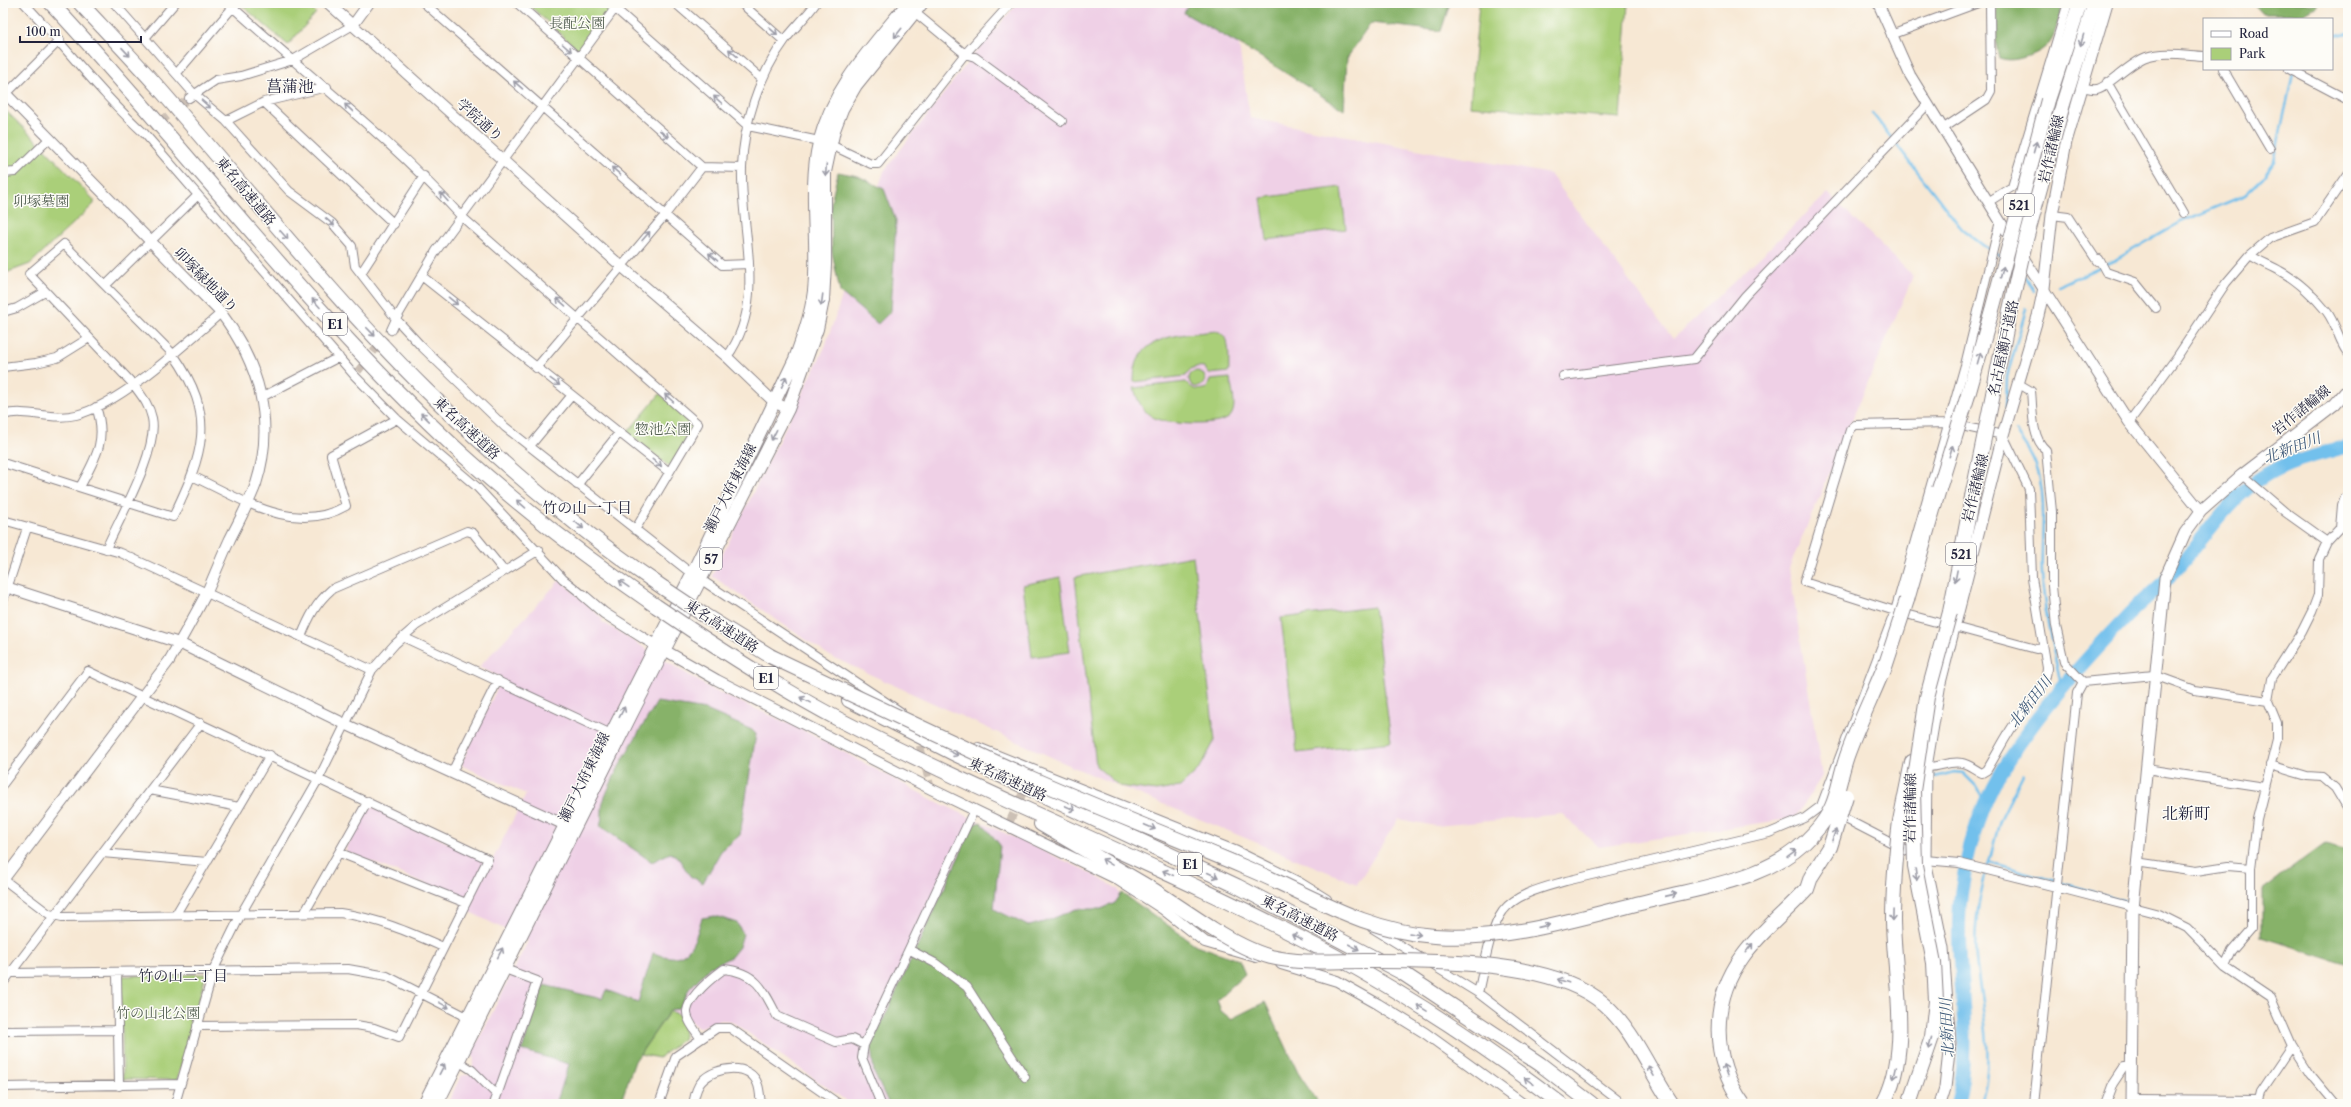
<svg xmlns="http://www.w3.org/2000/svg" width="2351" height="1107" font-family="'Libre Caslon Text','Noto Serif JP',serif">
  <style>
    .built { fill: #efd0e6 }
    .green { fill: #aacf79; stroke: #66785a }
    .forest { fill: #87b269; stroke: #546a52 }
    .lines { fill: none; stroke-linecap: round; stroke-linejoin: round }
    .stream { stroke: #72c0ec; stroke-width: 2.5 }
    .river { stroke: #72c0ec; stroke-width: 14 }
    .minor-tunnel { stroke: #ccc0b5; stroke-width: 8; stroke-dasharray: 8 4; stroke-linecap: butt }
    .minor-casing { stroke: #8c8588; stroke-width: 10 }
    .tertiary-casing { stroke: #8c8588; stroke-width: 12 }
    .secondary-casing { stroke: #8c8588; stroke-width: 13 }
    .primary-casing { stroke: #8c8588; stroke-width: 14 }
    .motorway-casing { stroke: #8c8588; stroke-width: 16 }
    .minor { stroke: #fff; stroke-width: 8 }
    .tertiary { stroke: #fff; stroke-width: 10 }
    .secondary { stroke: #fff; stroke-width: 11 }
    .primary { stroke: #fff; stroke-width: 12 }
    .motorway { stroke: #fff; stroke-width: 14 }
    .motorway-bridge-casing { stroke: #8c8588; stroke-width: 16; stroke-linecap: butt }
    .motorway-bridge { stroke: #fff; stroke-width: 14 }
    .oneway { stroke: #9c9ca7 }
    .labels { text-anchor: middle; stroke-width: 3; stroke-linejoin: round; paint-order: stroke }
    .shield { fill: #fdfcf7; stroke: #646373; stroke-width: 1 }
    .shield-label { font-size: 13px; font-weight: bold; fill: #22223b }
    .park-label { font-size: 14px; fill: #525f51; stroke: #fdfcf7 }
    .street-label { font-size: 14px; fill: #22223b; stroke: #fdfcf7 }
    .water-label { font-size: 15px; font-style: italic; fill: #3e5979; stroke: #fdfcf7 }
    .neighbourhood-label { font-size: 15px; fill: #22223b; stroke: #fdfcf7 }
    .quarter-label { font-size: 16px; fill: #22223b; stroke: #fdfcf7 }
  </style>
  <rect width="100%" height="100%" fill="#fdfcf7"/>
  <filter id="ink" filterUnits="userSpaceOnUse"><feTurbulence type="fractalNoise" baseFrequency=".025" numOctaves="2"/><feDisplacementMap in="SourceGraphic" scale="8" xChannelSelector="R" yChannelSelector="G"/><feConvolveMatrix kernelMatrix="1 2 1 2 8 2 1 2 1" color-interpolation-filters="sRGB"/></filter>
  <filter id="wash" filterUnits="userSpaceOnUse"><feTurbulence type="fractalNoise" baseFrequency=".012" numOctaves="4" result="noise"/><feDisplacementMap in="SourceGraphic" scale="16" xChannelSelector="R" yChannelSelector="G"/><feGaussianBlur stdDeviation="0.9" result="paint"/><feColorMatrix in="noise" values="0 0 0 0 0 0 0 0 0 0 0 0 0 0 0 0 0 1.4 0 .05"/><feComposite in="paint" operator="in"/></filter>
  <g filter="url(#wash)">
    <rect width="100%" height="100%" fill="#f7e8d4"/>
    <path class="built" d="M1018,3H1239V46L1250,118L1550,174L1673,339L1828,193L1913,276L1789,568L1822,776L1795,818L1599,847L1562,814L1436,826L1398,819L1357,884L1073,767L830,656L712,576L825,347L884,171L975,53Z
      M560,580L603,619L601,621L713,690L799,728L933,800L1085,870L1118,889L1142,942L1003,1104H851L731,1021L721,1020L698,1028L683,1015L647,1003L561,1104H447L461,1076L470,1074L474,1061L472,1053L528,941L466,910L462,898L347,852L346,848L369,808L372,807L491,863L526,794L463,766L462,762L502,678L479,667Z"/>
    <path class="green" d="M239,3H305L316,13L288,45Z
      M530,3H605L610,10L583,47L577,49L529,5Z
      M1479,3H1628L1620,118L1470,106Z
      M3,108L42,146L94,200V204L30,264L3,274Z
      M1341,187L1346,229L1267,240L1261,198Z
      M1217,331C1232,337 1228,357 1229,372L1209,374L1204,367C1195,366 1190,367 1186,376L1134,382C1133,333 1181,335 1217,331Z
      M1189 379a8 8 0 1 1 16 0a8 8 0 1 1-16 0Z
      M1230,378C1231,388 1237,404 1232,414C1226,429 1163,425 1151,416C1141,409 1137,399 1134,388L1186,382C1193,390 1197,391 1207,388L1210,380Z
      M660,394L696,424L670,467L627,433Z
      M1193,556L1215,740L1200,768L1180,787L1156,791L1119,786L1096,766L1075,577Z
      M1060,577L1070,652L1032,657L1023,585Z
      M1374,607L1391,742L1297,753L1281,618Z
      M206,974L177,1080L123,1079L121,976Z
      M670,1011L683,1016L684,1038L659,1058L640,1054Z"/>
    <path class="forest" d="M1189,3H1450L1441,31L1371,23L1347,58L1344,110L1259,56L1184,13Z
      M1997,3H2063C2055,30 2056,49 2025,57C2015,60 2009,61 1999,58L1996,44Z
      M2252,3H2317V6L2303,14H2262Z
      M838,172L858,176L884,189L896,221L891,311L878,324L840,292L832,252L831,203Z
      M657,702L706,710L752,730L756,734L740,835L721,851L703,883L690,876L677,856L670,853L652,862L600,826C603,818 601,810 603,802C616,767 638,734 657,702Z
      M981,822L1000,845L994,909L1028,926L1044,922L1076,909H1101L1115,903L1122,893L1196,945L1239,960L1245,974L1217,1000L1221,1011L1231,1019L1265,1002L1300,1076L1319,1104H889L874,1073L871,1046L974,824Z
      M2325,844L2348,850V964L2262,937V890Z
      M715,916L737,923L743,934L739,947L731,957L710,967L689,989L682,1005L677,1009L670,1010L635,1061L620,1104H556L569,1064L522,1050L544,985L602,999L606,990L638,1002L653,953C660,955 669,958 675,957C693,955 697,932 702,918Z"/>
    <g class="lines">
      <path class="stream" d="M2332,36L2348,33
        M1872,113L1962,229L1984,246L2002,256
        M2023,273L2034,291
        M2058,286L2115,260L2181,222L2245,195L2263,178L2274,162L2293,73
        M2006,408L2007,377L2026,309
        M2016,432C2023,442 2031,452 2035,463C2049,498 2040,538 2042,575C2044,614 2054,651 2062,689
        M1935,777L1954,772L1963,773L1976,786L1986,804
        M1989,862L2000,820L2023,774
        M1981,1104C1996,1055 1981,1007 1976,959C1973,927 1980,892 1989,862L2125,901"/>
      <path class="river" d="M1957,1104C1977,1028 1949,957 1963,881C1969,846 1981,806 1999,775C2034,716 2082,663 2129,614C2144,599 2161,586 2175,571C2204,539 2228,498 2266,475C2290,460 2321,454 2348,446"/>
    </g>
  </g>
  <g filter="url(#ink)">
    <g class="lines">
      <path class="minor-tunnel" d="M152,129L189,98
        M358,371L391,330
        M917,734L931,789
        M1010,821L1027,784"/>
      <g class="minor-casing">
        <path id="minor" d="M24,3C65,46 101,94 145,134L354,375L397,419L477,487L563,579L583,595
          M114,3L194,94L226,121L289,191L332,223L352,246L355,266L396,319L421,346L505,427L692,574
          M228,3C306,74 390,138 461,216L698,424L635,530
          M424,3L722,265L749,264
          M517,3L702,167L742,168
          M609,3L748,126L819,141
          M675,3L762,79
          M741,3L784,41
          M912,10L965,54L975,57L1062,121
          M1891,35L1978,3
          M145,38L175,3
          M2223,69L2270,149
          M2289,69L2348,100
          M177,73L233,7
          M2107,82L2184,213
          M2082,87C2087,88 2092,90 2097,89C2106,88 2131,62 2146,57C2165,51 2185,55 2204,56
          M6,94L60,40
          M189,98L216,80L241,76L293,60L353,25
          M264,102L394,224
          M226,121L264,102L327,87
          M1944,128L1986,100L1991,91L1990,3
          M829,144L871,164H878L965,54L1011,3
          M3,173L15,172L50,138
          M1988,202L2012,187L2068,3
          M2052,215L2068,217L2097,261L2099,259L2106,272L2135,282L2156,308
          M2250,255C2260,262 2270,265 2280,271C2297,280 2315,297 2327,312C2336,324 2339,341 2348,353
          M361,273L424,176
          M423,277L669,472
          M106,285L198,195
          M3,312L17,308L45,292
          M391,330L396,319L436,251L619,3
          M727,357C768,300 740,232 742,168C743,125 759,75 785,40C795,27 807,16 816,3
          M3,367L36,363L57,358L89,338
          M536,368L665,215L702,167
          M1563,376L1694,359L1745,296L1928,104
          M2019,384L2031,391C2033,409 2031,438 2046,450L2052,512V586L2056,626L2064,662L2083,682L2154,675L2195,690L2268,701
          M262,397L339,357
          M3,415C27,408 51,421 76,415C121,404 185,344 221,313
          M2129,422L2177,357L2226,283L2250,255L2270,238L2315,222L2348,174
          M530,446L572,395
          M3,463C60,481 116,499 173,517C203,454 218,417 173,354L64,244L29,274L133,384C141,395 149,404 152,418C159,450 120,517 106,549
          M2242,475L2285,512L2327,542
          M192,476C240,498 294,536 346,506L331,455L397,419
          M577,485L619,433
          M80,487C95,459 108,440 96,407
          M3,520L121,553L372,670
          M700,579L901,712
          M3,601L27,528
          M301,637C309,617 316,603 332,589L467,531L473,533L504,571
          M403,637L611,734
          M978,747L1237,851L1298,881L1327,899
          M2270,765L2307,776L2322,777L2335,788L2347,808
          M1926,767C1938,768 1950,760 1962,763C1969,764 1975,770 1982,773L1987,770C1998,752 2007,733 2019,717C2031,699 2046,691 2047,668L2032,578L2029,489L2003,435L1948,423L1855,425L1850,430L1804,582L1895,611L2036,649L2043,648
          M2146,769L2264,787
          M452,772L498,680
          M3,784L88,671L488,859L399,1037L374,1028L356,1025L197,1026
          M150,790L239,807
          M1836,814L1925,860L1959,863L2056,887L2159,914L2187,928L2225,967L2271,998L2292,1046L2310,1074L2335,1104
          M102,853L207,862
          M340,853L466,903
          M2136,862L2196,871L2228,866L2251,868
          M3,879L49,914L62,917L340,913C377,918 409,932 443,947
          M305,912L368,801
          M176,914L270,755
          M1372,928L1478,993L1623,1104
          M910,950L935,963L967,987L1025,1077
          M2225,967L2232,951L2251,929V868L2257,819L2277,740V723L2268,701L2272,678L2302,631L2312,611L2318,595L2319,559L2327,542L2340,528L2342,505L2344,499L2348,496
          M12,973L348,969L387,976L467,1017
          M117,973L119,1086
          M3,983L201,723
          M1478,993C1484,969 1489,930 1503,911C1517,893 1546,887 1566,881L1769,833L1805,818L1821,806L1895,611L1965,365L2000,221
          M3,1031L118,1030
          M700,1038C696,1031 686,1020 687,1011C689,996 713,977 724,969C756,972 764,990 777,1016L836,1042L852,1039L864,1045
          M458,1061L472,1070L497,1095
          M3,1087L180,1084
          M2131,1099L2259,1100
          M2261,1103L2259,1100L2261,1092L2292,1046
          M175,1104L214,969L241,914L319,778L372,670L395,644L417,625L539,550
          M494,1104L537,981L505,969
          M659,1104L676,1056L717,1028H730L839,1104
          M693,1104C695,1096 696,1087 702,1081C716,1066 751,1062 758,1085C760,1091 760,1098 761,1104
          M881,1104L862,1058L864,1045L974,810
          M2034,1104L2077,693L2083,682
          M2105,1104L2112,1085L2124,1067H2132"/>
      </g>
      <g class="tertiary-casing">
        <path id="tertiary" d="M328,3L613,259L727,357L774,402L788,409
          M1878,3L1910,75L2000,221L2129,422L2201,511
          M353,25L369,3
          M3,91L221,313C259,363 276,422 256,484C249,503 239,521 230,539C222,556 215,574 207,592C195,615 182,638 169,661L3,880
          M3,586L179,643L345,724L565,825
          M583,595L604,613L645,639L717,680L931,789L1115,878L1163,909L1205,942L1256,957
          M1281,964L1337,981L1378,1004L1425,1033L1523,1104"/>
      </g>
      <g class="secondary-casing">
        <path id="secondary" d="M1940,1104L1945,1088L1950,1043L1943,948L1925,860L1926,767L1940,683L2003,435L2038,316L2044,288L2052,215L2066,142L2107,3
          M2131,1104L2133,908L2165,578L2185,533L2201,511L2242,475L2335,404L2348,389"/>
      </g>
      <g class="primary-casing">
        <path id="primary" d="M424,1104L692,574L795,359C803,337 811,315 814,291C819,244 808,188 819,143C833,87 873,46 908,3
          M437,1104L632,713L788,409L817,329L823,300L825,265V172L834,130L842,109L856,85L922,3"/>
      </g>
      <g class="motorway-casing">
        <path id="motorway" d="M51,3C190,152 313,317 463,455C524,510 589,560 656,606
          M80,3C106,31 132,58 157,86C246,187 329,294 425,389C499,462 579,531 665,589
          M2048,100L2080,3
          M2063,104L2095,3
          M1993,394L2010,310
          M1968,395L1992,310
          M1907,600L1939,489
          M1950,612L1972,497
          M704,615L780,662
          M696,633C743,664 790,694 840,720C1002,804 1172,869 1333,955C1412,998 1489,1049 1561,1104
          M849,700L957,755L1237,886L1401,972L1540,1064L1592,1104
          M1900,821L1912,762
          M1041,824L1155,891L1211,928"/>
      </g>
      <use href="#minor" class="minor"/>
      <use href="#tertiary" class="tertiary"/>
      <use href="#secondary" class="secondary"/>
      <use href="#primary" class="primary"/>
      <use href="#motorway" class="motorway"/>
      <g class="motorway-bridge-casing">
        <path id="motorway-bridge" d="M1992,310L2048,100
          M2010,310L2024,247L2063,104
          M1939,489L1968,395
          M1972,497L1993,394
          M665,589L704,615
          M656,606L696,633
          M770,656C855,696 940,737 1026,776C1098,808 1171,836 1244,867C1310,894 1360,930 1434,936C1510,942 1586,916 1660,898C1714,885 1775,877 1814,833C1839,806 1836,788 1847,756C1858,725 1873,695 1885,665
          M1883,673L1907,600
          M1211,928C1230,940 1249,951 1271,957C1301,964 1333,961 1364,961C1430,961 1554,959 1604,1004C1635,1031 1649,1071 1672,1104
          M1743,1104C1711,1059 1710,1001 1743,956C1761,931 1786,912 1807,889L1811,877L1830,847L1846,796
          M1883,1104C1912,1052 1894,979 1893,921C1893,887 1896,854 1900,821
          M1909,1104L1932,1037L1936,1001L1934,963L1915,866L1913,791L1927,697L1950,612"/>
      </g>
      <use href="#motorway-bridge" class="motorway-bridge"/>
    </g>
    <defs><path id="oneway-shaft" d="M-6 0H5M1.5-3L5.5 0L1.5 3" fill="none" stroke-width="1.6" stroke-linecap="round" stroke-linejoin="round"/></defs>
    <g class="oneway">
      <use href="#oneway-shaft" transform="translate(773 31) rotate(41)"/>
      <use href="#oneway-shaft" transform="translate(898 33) rotate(129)"/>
      <use href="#oneway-shaft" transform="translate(2082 40) rotate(106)"/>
      <use href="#oneway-shaft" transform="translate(567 48) rotate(42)"/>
      <use href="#oneway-shaft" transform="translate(126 52) rotate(47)"/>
      <use href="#oneway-shaft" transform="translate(733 53) rotate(-139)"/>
      <use href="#oneway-shaft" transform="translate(518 85) rotate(-139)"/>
      <use href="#oneway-shaft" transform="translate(718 100) rotate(-138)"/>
      <use href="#oneway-shaft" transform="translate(206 104) rotate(41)"/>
      <use href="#oneway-shaft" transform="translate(349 108) rotate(-137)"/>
      <use href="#oneway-shaft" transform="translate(664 134) rotate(41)"/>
      <use href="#oneway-shaft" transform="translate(2035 147) rotate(-75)"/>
      <use href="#oneway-shaft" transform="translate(826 170) rotate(93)"/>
      <use href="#oneway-shaft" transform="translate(616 171) rotate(-139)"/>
      <use href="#oneway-shaft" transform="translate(444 197) rotate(-132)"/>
      <use href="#oneway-shaft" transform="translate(330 222) rotate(41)"/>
      <use href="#oneway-shaft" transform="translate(284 235) rotate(48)"/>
      <use href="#oneway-shaft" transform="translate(646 236) rotate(-49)"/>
      <use href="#oneway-shaft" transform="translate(713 257) rotate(-139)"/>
      <use href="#oneway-shaft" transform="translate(2002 272) rotate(-75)"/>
      <use href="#oneway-shaft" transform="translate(822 300) rotate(97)"/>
      <use href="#oneway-shaft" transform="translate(453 301) rotate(39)"/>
      <use href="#oneway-shaft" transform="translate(561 302) rotate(-139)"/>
      <use href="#oneway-shaft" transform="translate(316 303) rotate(-132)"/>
      <use href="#oneway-shaft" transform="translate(371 332) rotate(46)"/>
      <use href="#oneway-shaft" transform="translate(1979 358) rotate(-74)"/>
      <use href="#oneway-shaft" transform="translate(555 382) rotate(36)"/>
      <use href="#oneway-shaft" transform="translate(784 382) rotate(-65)"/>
      <use href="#oneway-shaft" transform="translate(669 398) rotate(-138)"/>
      <use href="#oneway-shaft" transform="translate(425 417) rotate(-136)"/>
      <use href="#oneway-shaft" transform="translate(774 435) rotate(117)"/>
      <use href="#oneway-shaft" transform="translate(1951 451) rotate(-73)"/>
      <use href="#oneway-shaft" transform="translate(657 463) rotate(38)"/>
      <use href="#oneway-shaft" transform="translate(521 504) rotate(-139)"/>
      <use href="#oneway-shaft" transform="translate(579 525) rotate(40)"/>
      <use href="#oneway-shaft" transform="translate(1956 576) rotate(101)"/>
      <use href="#oneway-shaft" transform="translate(624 584) rotate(-145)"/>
      <use href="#oneway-shaft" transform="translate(805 700) rotate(-151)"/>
      <use href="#oneway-shaft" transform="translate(622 712) rotate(-63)"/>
      <use href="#oneway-shaft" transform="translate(953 753) rotate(26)"/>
      <use href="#oneway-shaft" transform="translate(1070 808) rotate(25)"/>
      <use href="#oneway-shaft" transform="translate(1150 827) rotate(23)"/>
      <use href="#oneway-shaft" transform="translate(1834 835) rotate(-70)"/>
      <use href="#oneway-shaft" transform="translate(1792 853) rotate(-36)"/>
      <use href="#oneway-shaft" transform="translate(1107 862) rotate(-149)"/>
      <use href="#oneway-shaft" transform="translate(1168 873) rotate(-155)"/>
      <use href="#oneway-shaft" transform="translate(1213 875) rotate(25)"/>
      <use href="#oneway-shaft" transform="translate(1916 875) rotate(83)"/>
      <use href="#oneway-shaft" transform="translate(1671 895) rotate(-13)"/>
      <use href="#oneway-shaft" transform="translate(1893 915) rotate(91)"/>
      <use href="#oneway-shaft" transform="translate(1544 926) rotate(-13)"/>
      <use href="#oneway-shaft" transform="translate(1415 934) rotate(8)"/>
      <use href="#oneway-shaft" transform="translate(1297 937) rotate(-153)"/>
      <use href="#oneway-shaft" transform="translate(1354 947) rotate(28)"/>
      <use href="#oneway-shaft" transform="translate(1749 948) rotate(-51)"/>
      <use href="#oneway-shaft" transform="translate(500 953) rotate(-63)"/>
      <use href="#oneway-shaft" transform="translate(1563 981) rotate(-162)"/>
      <use href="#oneway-shaft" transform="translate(444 1005) rotate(29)"/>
      <use href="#oneway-shaft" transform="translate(1422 1008) rotate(-148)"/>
      <use href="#oneway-shaft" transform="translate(1930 1044) rotate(105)"/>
      <use href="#oneway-shaft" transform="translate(442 1069) rotate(-63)"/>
      <use href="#oneway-shaft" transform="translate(1725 1070) rotate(-109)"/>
      <use href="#oneway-shaft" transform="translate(1651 1071) rotate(-120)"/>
      <use href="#oneway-shaft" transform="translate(1895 1073) rotate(103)"/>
      <use href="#oneway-shaft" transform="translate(1529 1081) rotate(-145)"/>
    </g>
  </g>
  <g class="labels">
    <g class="shield">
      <rect x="2004" y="194" width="30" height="22" rx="3"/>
      <rect x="323" y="313" width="24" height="22" rx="3"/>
      <rect x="1946" y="543" width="30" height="22" rx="3"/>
      <rect x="700" y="548" width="22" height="22" rx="3"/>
      <rect x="754" y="667" width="24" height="22" rx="3"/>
      <rect x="1178" y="853" width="24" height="22" rx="3"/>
    </g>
    <g class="shield-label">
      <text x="2019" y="210">521</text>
      <text x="335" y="329">E1</text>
      <text x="1961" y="559">521</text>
      <text x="711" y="564">57</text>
      <text x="766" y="683">E1</text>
      <text x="1190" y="869">E1</text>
    </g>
    <g class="park-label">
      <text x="577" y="28">長配公園</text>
      <text x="41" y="206">卯塚墓園</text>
      <text x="663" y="434">惣池公園</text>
      <text x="158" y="1018">竹の山北公園</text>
    </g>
    <g class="street-label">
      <text transform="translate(480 120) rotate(42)" y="5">学院通り</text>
      <text transform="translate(2051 149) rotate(-77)" y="5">岩作諸輪線</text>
      <text transform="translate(246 191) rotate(50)" y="5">東名高速道路</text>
      <text transform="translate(206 280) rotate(46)" y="5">卯塚緑地通り</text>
      <text transform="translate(2003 348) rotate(-78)" y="5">名古屋瀬戸道路</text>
      <text transform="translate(2301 410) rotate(-39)" y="5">岩作諸輪線</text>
      <text transform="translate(467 428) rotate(43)" y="5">東名高速道路</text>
      <text transform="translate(730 488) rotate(-63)" y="5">瀬戸大府東海線</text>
      <text transform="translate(1975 488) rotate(-76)" y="5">岩作諸輪線</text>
      <text transform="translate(722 626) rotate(33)" y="5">東名高速道路</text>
      <text transform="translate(584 777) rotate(-64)" y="5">瀬戸大府東海線</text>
      <text transform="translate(1008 779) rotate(25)" y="5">東名高速道路</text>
      <text transform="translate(1910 808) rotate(-89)" y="5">岩作諸輪線</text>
      <text transform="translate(1300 918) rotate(27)" y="5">東名高速道路</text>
    </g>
    <g class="water-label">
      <text transform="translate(2292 448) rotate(-21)" y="5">北新田川</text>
      <text transform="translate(2030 702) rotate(-52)" y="5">北新田川</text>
      <text transform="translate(1947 1028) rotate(-93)" y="5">北新田川</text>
    </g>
    <g class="neighbourhood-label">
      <text x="587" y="513">竹の山一丁目</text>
      <text x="183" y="981">竹の山二丁目</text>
    </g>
    <g class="quarter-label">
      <text x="290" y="92">菖蒲池</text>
      <text x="2186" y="819">北新町</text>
    </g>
  </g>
  <rect width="2351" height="1107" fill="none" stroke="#fdfcf7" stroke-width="16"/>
  <rect x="2203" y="18" width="130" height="52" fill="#fdfcf7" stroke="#a5a5ac"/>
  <rect x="2211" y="31" width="20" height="6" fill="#ffffff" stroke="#a5a5ac"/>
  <text x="2239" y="38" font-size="12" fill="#22223b">Road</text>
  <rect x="2211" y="48" width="20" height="12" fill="#aacf79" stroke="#a5a5ac"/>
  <text x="2239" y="58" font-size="12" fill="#22223b">Park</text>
  <path d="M20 36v6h121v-6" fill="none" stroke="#22223b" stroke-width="2"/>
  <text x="26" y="36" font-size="12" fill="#22223b" stroke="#fdfcf7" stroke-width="3" paint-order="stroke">100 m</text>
</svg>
